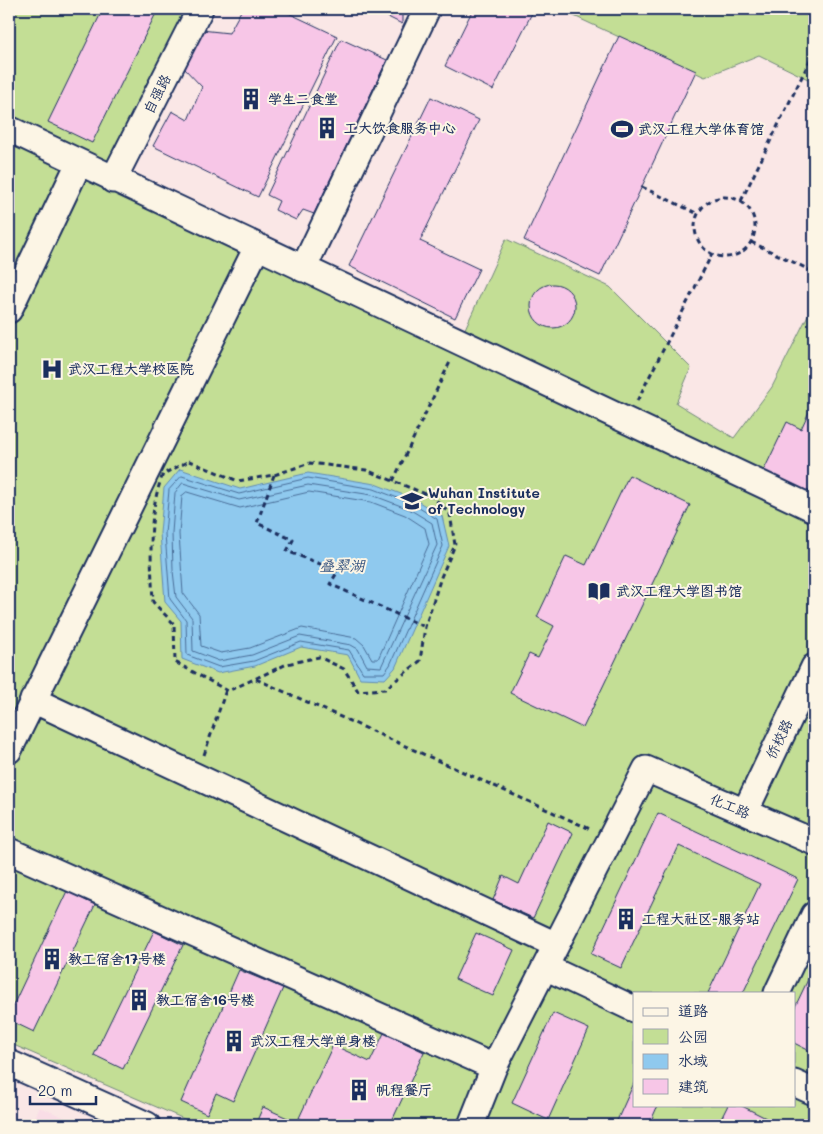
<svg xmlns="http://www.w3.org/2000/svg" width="823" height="1134" font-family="Mali,'LXGW WenKai TC',sans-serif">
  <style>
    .built { fill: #f9dde6 }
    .green { fill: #c3de95; stroke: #6f867a; fill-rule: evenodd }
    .water { fill: #8fc9ee; stroke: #618bb4 }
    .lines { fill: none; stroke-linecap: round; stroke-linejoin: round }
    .shore { stroke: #496d98; stroke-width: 1 }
    .building { fill: #f7c6e7; stroke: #1b2f5e }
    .minor-casing { stroke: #1b2f5e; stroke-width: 29 }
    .path { stroke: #1b2f5e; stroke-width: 3; stroke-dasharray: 5 4; stroke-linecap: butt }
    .minor { stroke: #fcf5e5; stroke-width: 25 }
    .labels { text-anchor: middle; stroke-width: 4; stroke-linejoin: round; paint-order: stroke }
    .street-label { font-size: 14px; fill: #1b2f5e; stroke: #fcf5e5 }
    .poi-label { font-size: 14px; font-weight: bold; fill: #1b2f5e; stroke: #fcf5e5; text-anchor: start }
    .water-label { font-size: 15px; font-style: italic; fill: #385682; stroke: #fcf5e5 }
  </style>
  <rect width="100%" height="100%" fill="#fae7e6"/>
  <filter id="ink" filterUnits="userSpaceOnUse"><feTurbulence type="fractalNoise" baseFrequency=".02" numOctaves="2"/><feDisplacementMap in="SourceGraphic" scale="10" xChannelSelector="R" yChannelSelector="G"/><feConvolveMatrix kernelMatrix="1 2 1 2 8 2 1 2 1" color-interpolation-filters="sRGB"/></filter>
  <g filter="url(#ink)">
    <path class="built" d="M39,1107L83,1125H33Z"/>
    <path class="green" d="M9,9H200L113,180L459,342L506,239L610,287L691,368L676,403L734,438L772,387L814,303V1125H198L9,1043ZM634,993H794V1105H634Z
      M559,9H814V82L759,55L705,77Z"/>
    <path class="water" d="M180,469L240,489L308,473L375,484L414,499L442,516L449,546L395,668L385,679L360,678L348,655L301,647L255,666L218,673L182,659L181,621L165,602L160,533L164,488Z"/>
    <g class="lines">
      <path class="shore" d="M182,476L239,494L308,478L374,489L411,503L437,519L443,546L390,665L384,673H363L349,650L301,642L254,661L219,667L187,655L186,620L170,599L165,534L169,490Z
        M183,483L239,500L308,485L372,495L409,509L432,523L437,545L381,667L367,666L358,649L351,645L300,636L252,655L219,661L193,651L192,618L176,597L173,571L172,533L175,493Z
        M187,492L240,508L309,492L371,502L405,515L425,528L429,544L378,659H372L364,645L356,638L302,628L250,648L221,653L201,646L199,614L183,593L179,534L182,496Z"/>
    </g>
    <path class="building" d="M103,9H158L92,143L48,122Z
      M242,9H280L337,36L258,197L153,146L172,111L188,120L202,87L183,67L201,30L229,33Z
      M372,9H402V24Z
      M473,9H534L493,90L445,66Z
      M619,36L696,71L600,276L524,240Z
      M341,39L387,60L314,214L303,210L296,220L275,210L279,201L267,195Z
      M431,97L479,120L420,241L479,269L455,318L349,266Z
      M531 306a22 22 0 1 1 44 0a22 22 0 1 1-44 0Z
      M814,401V497L763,472L787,422L801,429Z
      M629,475L690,505L583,728L510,693L529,654L538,658L554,626L537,617L566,556L586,565Z
      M658,813L798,879L743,993H708L760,884L679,846L621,968L591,954Z
      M548,821L573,833L533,918L493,900L503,876L519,884Z
      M67,891L95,905L34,1032L9,1020V1014Z
      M154,931L183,945L123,1069L94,1055Z
      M476,933L514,950L493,996L455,979Z
      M814,967V1053L794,1043V1009Z
      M239,970L283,988L233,1101L216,1093L207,1114L181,1102Z
      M553,1013L589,1029L548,1120L512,1103Z
      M384,1033L424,1052L390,1125H314L299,1118L333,1045L370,1062Z
      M634,1083V1105H658L649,1125H615Z
      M728,1105H740L766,1118L762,1125H718Z
      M263,1107L303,1125H255Z"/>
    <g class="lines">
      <g class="minor-casing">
        <path id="minor" d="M9,129L814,509
          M113,180L200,9
          M303,269L427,9
          M9,310L79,163
          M33,700L556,945
          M9,750L257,247
          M745,812L814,667
          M9,851L494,1067
          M545,967L634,1009
          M777,993L814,915
          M9,1063L147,1125
          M794,1083L814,1092
          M471,1125L494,1067L646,769L814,842"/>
      </g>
      <path class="path" d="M642,187L698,214
        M695 227a30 30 0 1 1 60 0a30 30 0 1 1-60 0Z
        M741,201L814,52
        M751,242L814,272
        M637,401L712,254
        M189,461L238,481L274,475L310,463L366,470L433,497L450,514L455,545L441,577L425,627L420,661L385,689L358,691L344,669L319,657L287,664L228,691L175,662L174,624L153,602C151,559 147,515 163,474Z
        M274,475L257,523L293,540L287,551L338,571L330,584L425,627
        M393,481L450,362
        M256,679L590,829
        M204,755L226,690"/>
      <use href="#minor" class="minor"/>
    </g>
  </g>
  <defs>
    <g id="building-bare" transform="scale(1.725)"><path d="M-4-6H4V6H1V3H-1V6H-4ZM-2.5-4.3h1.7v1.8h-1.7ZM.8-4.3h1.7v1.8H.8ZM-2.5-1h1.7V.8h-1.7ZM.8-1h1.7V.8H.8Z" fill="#1b2f5e" stroke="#fcf5e5" stroke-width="2.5" paint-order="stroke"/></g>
    <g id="stadium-bare" transform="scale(1.725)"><path d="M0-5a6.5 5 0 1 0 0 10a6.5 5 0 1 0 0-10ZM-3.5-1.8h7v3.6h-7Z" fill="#1b2f5e" stroke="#fcf5e5" stroke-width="2.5" paint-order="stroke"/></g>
    <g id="hospital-bare" transform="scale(1.725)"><path d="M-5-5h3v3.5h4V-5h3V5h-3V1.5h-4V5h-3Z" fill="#1b2f5e" stroke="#fcf5e5" stroke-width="2.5" paint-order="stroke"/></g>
    <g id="university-bare" transform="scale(1.725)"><path d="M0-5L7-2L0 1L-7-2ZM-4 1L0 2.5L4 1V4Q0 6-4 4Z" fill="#1b2f5e" stroke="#fcf5e5" stroke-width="2.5" paint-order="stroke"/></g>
    <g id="library-bare" transform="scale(1.725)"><path d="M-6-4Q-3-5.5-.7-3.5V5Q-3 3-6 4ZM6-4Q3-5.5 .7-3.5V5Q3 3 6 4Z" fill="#1b2f5e" stroke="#fcf5e5" stroke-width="2.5" paint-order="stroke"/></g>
  </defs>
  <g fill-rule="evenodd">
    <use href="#building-bare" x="251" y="99"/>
    <use href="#building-bare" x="327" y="128"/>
    <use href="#stadium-bare" x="622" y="129"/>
    <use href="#hospital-bare" x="52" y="369"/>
    <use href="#university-bare" x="412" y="501"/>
    <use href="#library-bare" x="599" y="591"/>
    <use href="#building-bare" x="626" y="919"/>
    <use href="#building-bare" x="52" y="959"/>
    <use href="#building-bare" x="139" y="1000"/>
    <use href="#building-bare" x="234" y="1041"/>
    <use href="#building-bare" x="359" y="1090"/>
  </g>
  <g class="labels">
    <g class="street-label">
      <text transform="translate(157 94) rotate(-63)" y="5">自强路</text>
      <text transform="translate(779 739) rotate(-64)" y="5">侨校路</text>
      <text transform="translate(730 806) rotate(23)" y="5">化工路</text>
    </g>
    <g class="poi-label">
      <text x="268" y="104">学生二食堂</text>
      <text x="344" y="133">工大饮食服务中心</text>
      <text x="638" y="134">武汉工程大学体育馆</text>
      <text x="68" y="374">武汉工程大学校医院</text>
      <text x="428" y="498">Wuhan Institute<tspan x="428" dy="16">of Technology</tspan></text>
      <text x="616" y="596">武汉工程大学图书馆</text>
      <text x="642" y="924">工程大社区-服务站</text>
      <text x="68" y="964">教工宿舍17号楼</text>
      <text x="156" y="1005">教工宿舍16号楼</text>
      <text x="250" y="1046">武汉工程大学单身楼</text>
      <text x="376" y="1095">帆程餐厅</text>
    </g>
    <g class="water-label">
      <text x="342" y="571">叠翠湖</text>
    </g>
  </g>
  <rect width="823" height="1134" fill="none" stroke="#fcf5e5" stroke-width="30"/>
  <rect x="15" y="15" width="793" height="1104" fill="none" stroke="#1b2f5e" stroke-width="2" filter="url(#ink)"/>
  <rect x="633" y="992" width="162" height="115" fill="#fcf5e5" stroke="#a2a6af"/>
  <rect x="643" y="1008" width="25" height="8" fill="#fcf5e5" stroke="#a2a6af"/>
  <text x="678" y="1016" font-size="15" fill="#1b2f5e">道路</text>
  <rect x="643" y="1029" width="25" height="15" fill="#c3de95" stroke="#a2a6af"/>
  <text x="678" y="1042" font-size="15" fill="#1b2f5e">公园</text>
  <rect x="643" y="1054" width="25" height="15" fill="#8fc9ee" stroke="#a2a6af"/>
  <text x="678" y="1066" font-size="15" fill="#1b2f5e">水域</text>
  <rect x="643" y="1079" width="25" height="15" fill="#f7c6e7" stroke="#a2a6af"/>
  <text x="678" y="1092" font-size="15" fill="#1b2f5e">建筑</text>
  <path d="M30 1096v8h66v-8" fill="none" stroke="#1b2f5e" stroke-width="2.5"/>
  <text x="38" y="1096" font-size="15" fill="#1b2f5e" stroke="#fcf5e5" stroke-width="4" paint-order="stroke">20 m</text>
</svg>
